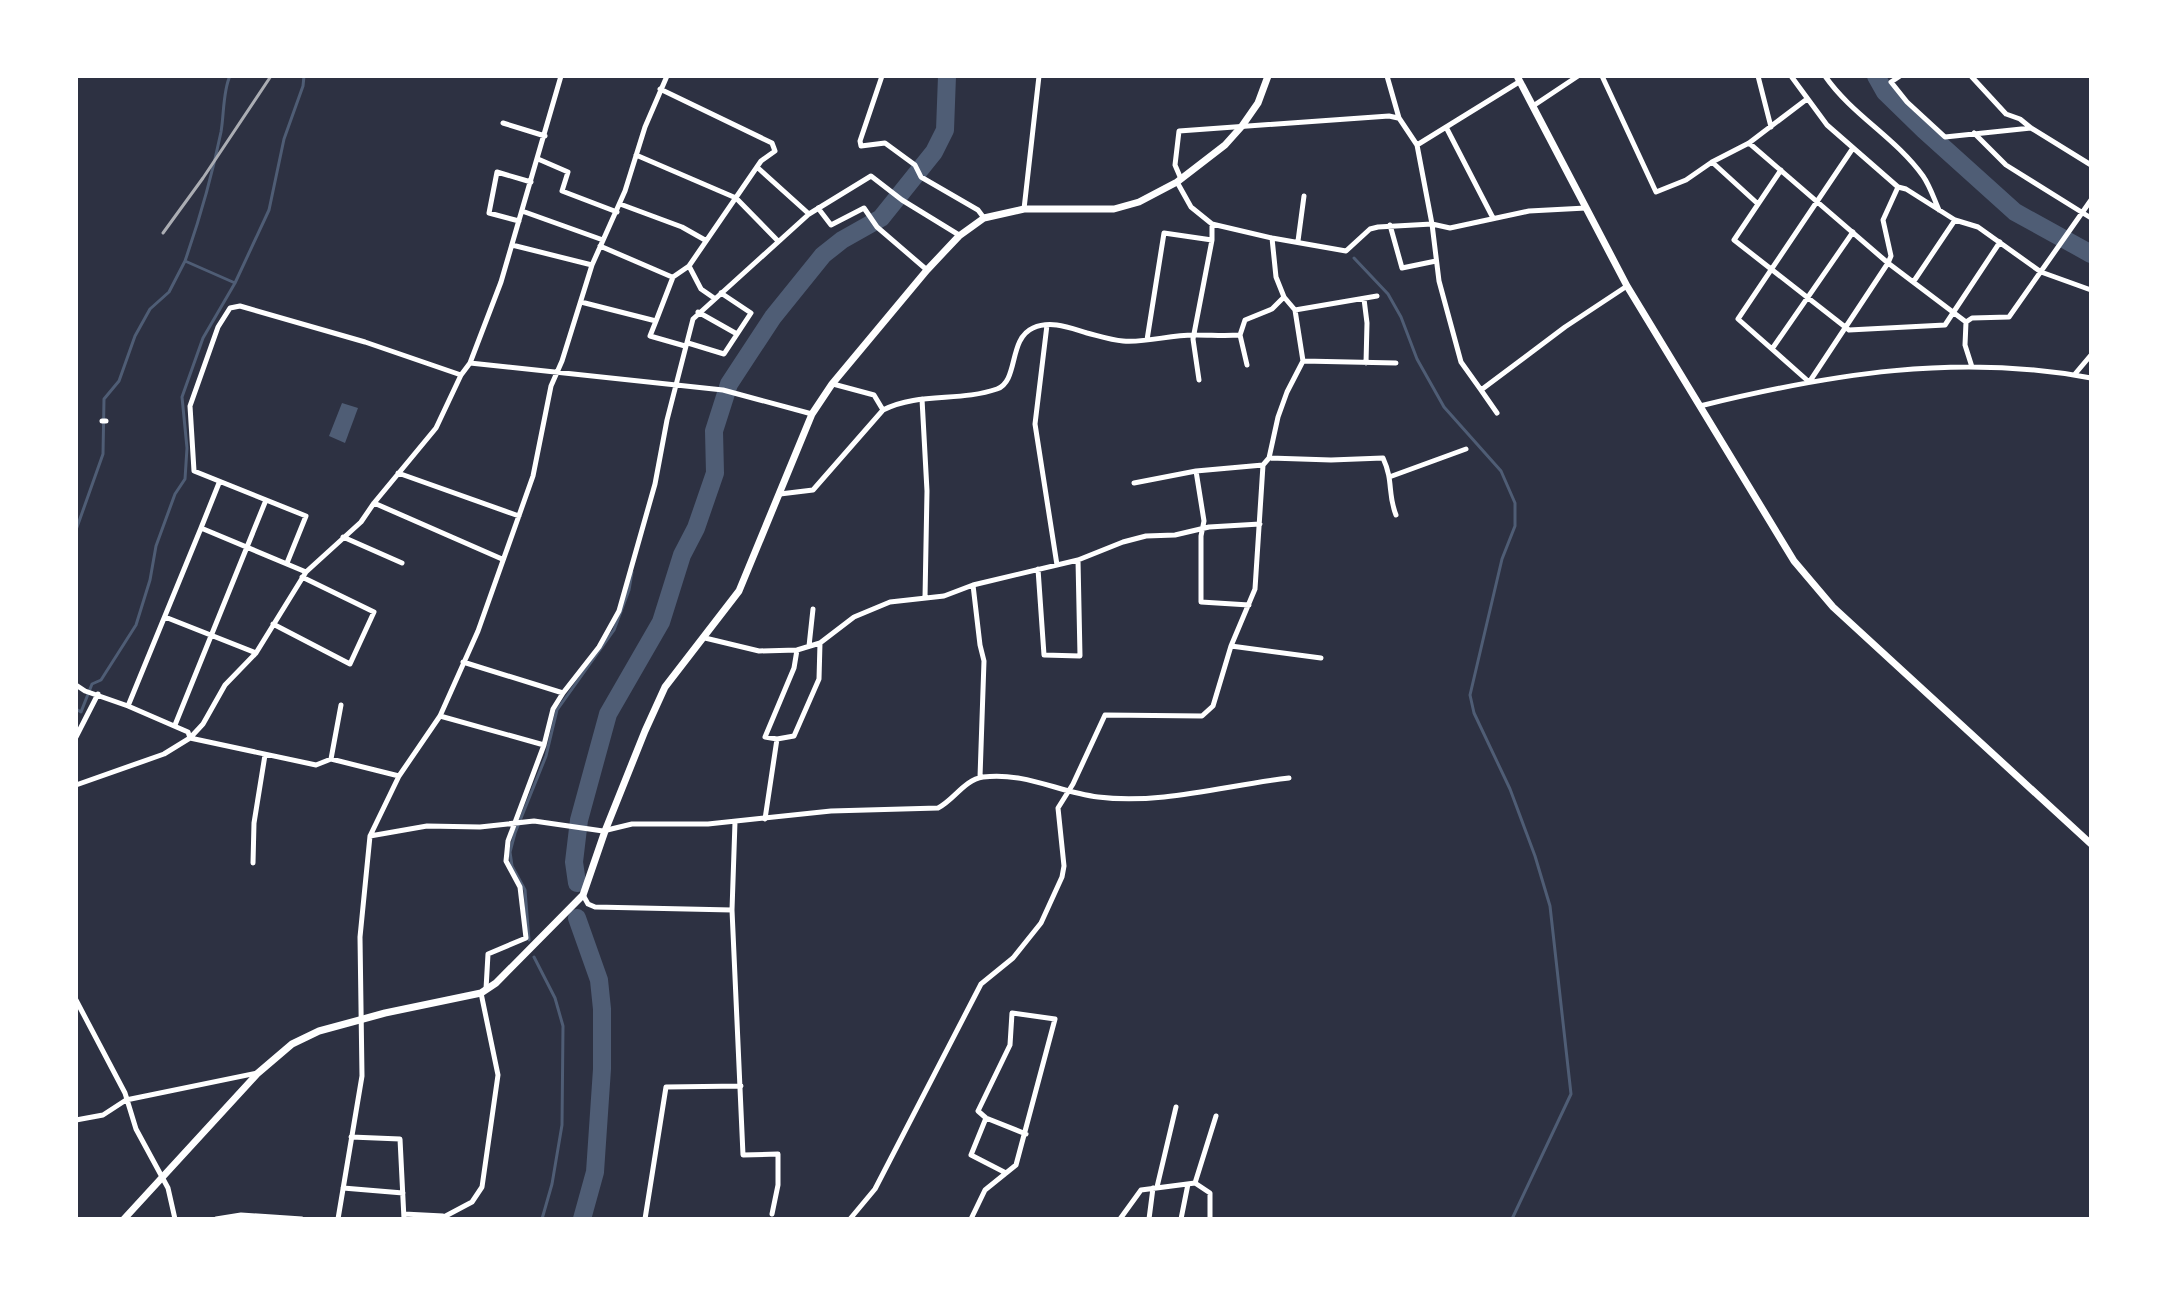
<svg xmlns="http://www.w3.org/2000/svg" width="2167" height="1295" font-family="'IBM Plex Sans',sans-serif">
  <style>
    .water { fill: #4f5d75 }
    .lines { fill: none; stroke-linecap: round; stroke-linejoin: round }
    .stream { stroke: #4f5d75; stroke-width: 3 }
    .river { stroke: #4f5d75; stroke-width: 18 }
    .minor { stroke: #fff; stroke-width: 5 }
    .tertiary { stroke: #fff; stroke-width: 7 }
    .secondary { stroke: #fff; stroke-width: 7 }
    .rail { stroke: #abadb3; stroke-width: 3 }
  </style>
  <rect width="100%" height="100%" fill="#2d3142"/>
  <path class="water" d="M342,403L358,408L345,443L329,436Z"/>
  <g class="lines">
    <path class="stream" d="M1354,258L1388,294L1401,317L1417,359L1444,407L1501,471L1515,503V526L1502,559L1470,695L1474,713L1510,789L1535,856L1550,906L1571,1094L1512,1219
      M185,261C200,218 212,176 221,132C224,115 223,90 230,76
      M76,530L103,454L104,399L119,381L135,336L150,309L169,292L185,261L235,283L269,210L284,139L303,86L304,76
      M76,709L81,712L92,684L101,680L136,625L150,580L156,546L175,494L185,479L187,448L182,397L203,338L235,283
      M529,940L525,890L512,866L510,852L515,833L546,756L557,710L614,630L629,590L632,572
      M534,957L555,998L563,1026L562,1125L552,1184L542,1219"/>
    <path class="river" d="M1876,76L1885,92L1924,130L2015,212L2091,254
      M577,883L574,862L579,820L608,714L661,622L682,555L696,528L715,473L714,431L729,384L773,317L823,255L842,240L881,218L934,152L945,130L947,76
      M577,918L599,980L602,1009V1069L595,1172L582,1219"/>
    <path class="minor" d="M882,76L860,141L861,146L885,143L915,165L921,177L978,210L984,218
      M1387,76L1399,118L1417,145L1432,224L1439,281L1461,362L1481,390L1565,327L1627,286
      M1602,76L1656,192L1686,180L1712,162L1749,143L1807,99
      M1758,76L1771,127
      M1791,76L1827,125L1898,187L1906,189L1955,220L1978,227L2041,272L2091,290
      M1825,76C1852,115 1895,137 1923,176C1930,186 1934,199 1939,210
      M1900,76L1891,82L1907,102L1945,137L2031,128
      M1971,76L2006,114L2020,119L2031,128L2091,165
      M1533,106L1578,76
      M503,123L545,136
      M1446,127L1493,218
      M1974,133L2006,165L2091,218
      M1749,143L1888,263L1966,322L1972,318L2009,317L2091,200
      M1417,145L1519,82
      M636,155L736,198L777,240
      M538,159L568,172L562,191L617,212
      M1712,162L1758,204
      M758,168L809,214
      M1781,170L1734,240L1849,330L1945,325L2000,242
      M1181,179L1175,165L1179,131L1389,116L1398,118
      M1177,182L1191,207L1212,224L1272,238L1346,251L1370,229L1378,227L1432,224L1450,228L1529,211L1586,208
      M620,204L682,227L705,240
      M818,208L831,225L864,208L877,227L927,270
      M1024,209L1039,76
      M522,211L603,240
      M519,221L489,213L497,172L531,182
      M1390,225L1402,268L1436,261
      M1298,241L1304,196
      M512,245L592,265
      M600,246L672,277
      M689,266L701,289L714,298
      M1914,281L1955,220
      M1364,299L1367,323L1366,363
      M581,302L656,321L673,277L689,266L761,161L775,151L772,143L660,89
      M1295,310L1377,296
      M698,312L737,334
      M656,321L650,336L685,346
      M1966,322L1965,345L1972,367
      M1047,325L1035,424L1057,565
      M1240,335L1247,365
      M1147,340L1164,233L1212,240
      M688,343L724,354L751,313L721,293
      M1772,349L1853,232
      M1303,361L1396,363
      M470,363L723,390L812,414
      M2075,374L2091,355
      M1199,380L1193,339L1212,240V224
      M1808,381L1738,319L1853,148
      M1810,381L1888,263L1891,256L1883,220L1898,187
      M833,384L874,395L883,410
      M1481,390L1497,413
      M922,399L927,491L925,598
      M1700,406C1830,374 1958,353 2091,378
      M102,421H106
      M1269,458L1331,460L1383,458C1394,482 1387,492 1396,515
      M1196,471L1204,521L1201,536V602L1249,605
      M398,473L519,516
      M1392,476L1466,449
      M1134,483L1196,471L1263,465
      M780,494L813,490L883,410C918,392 960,402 997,389C1019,381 1008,339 1033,328C1051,320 1070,328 1087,333C1099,336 1111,340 1123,341C1148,343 1172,334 1197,335C1212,335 1224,336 1240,335L1245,320L1272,309L1284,297
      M374,503L502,559
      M201,528L219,483
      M343,537L402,563
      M287,563L306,516L194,471L190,406L218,327L230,308L240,306L365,342L461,375
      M1038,569L1044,655L1080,656L1078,560
      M306,572L201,528L128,706L188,732L190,738L316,765L331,759L399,776
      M973,585L980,645L984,661L980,777
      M165,617L256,653
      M273,624L350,664L374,612L302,577
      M705,638L759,651L797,650L820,643L854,617L890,602L944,596L973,585L1078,560L1123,542L1146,536L1175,535L1209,527L1260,524
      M809,646L813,609
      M1231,646L1321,658
      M797,650L794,668L765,737L777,739L794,736L819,679L820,643
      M463,662L563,693
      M76,685L85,691L128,706
      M440,716L544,745
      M175,725L266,500
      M76,737L98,694
      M331,759L341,705
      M76,785L164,754L190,738L203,724L225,685L256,653L306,572L361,522L374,503L436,428L461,375L470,363L501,282L561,76
      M765,819L777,739
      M735,822L732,910L743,1155L778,1154V1185L772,1214
      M370,836L427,826L480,827L534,821L603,831L632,824H708L831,811L938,808C954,800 964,780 983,777C1026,772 1058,792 1098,797C1161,805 1227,785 1289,778
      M253,863L254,823L265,755
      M583,895L588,904L595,907L732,910
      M486,989L488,954L526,938L520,887L506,861L508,841L544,745L553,709L563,693L599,647L619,611L655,484L667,420L693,319L809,214L871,176L902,200L959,235
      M76,1000L125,1093L136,1129L168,1188L175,1219
      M986,1118L971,1155L1006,1173
      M76,1120L103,1115L126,1100L257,1073
      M351,1137L400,1139L404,1219
      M1195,1183L1216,1116
      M1157,1187L1176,1107
      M343,1188L403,1193
      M404,1214L443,1216
      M216,1219L241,1215L302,1219
      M338,1219L362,1076L360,937L370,836L399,776L440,716L478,631L533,476L551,386L562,361L592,265L625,191L645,127L667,76
      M440,1219L472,1202L482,1187L498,1075L481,993
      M645,1219L666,1087L741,1086
      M850,1219L875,1189L981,984L1013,958L1041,923L1062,877L1064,866L1058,808L1073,784L1105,715L1202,716L1213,706L1231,646L1255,589L1263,465L1269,458L1278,417L1287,392L1303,361L1295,310L1284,297L1276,277L1272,238
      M971,1219L985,1190L1016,1165L1055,1019L1012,1013L1010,1045L978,1111L986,1118L1026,1134
      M1120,1219L1141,1190L1195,1183L1210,1193V1219
      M1149,1219L1153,1188
      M1181,1219L1188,1184"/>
    <path class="tertiary" d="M124,1219L258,1073L292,1044L319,1031L385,1013L481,993L496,983L583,895L605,831L645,731L665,687L739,591L812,414L832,384L927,270L959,236L984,218L1024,209H1114L1139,202L1177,182L1225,145L1242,126L1258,103L1268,76"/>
    <path class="secondary" d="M1517,76L1627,286L1794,561L1833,607L2091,844"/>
    <path class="rail" d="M163,233L203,178L271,76"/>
  </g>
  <rect width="2167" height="1295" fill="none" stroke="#ffffff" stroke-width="156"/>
</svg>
